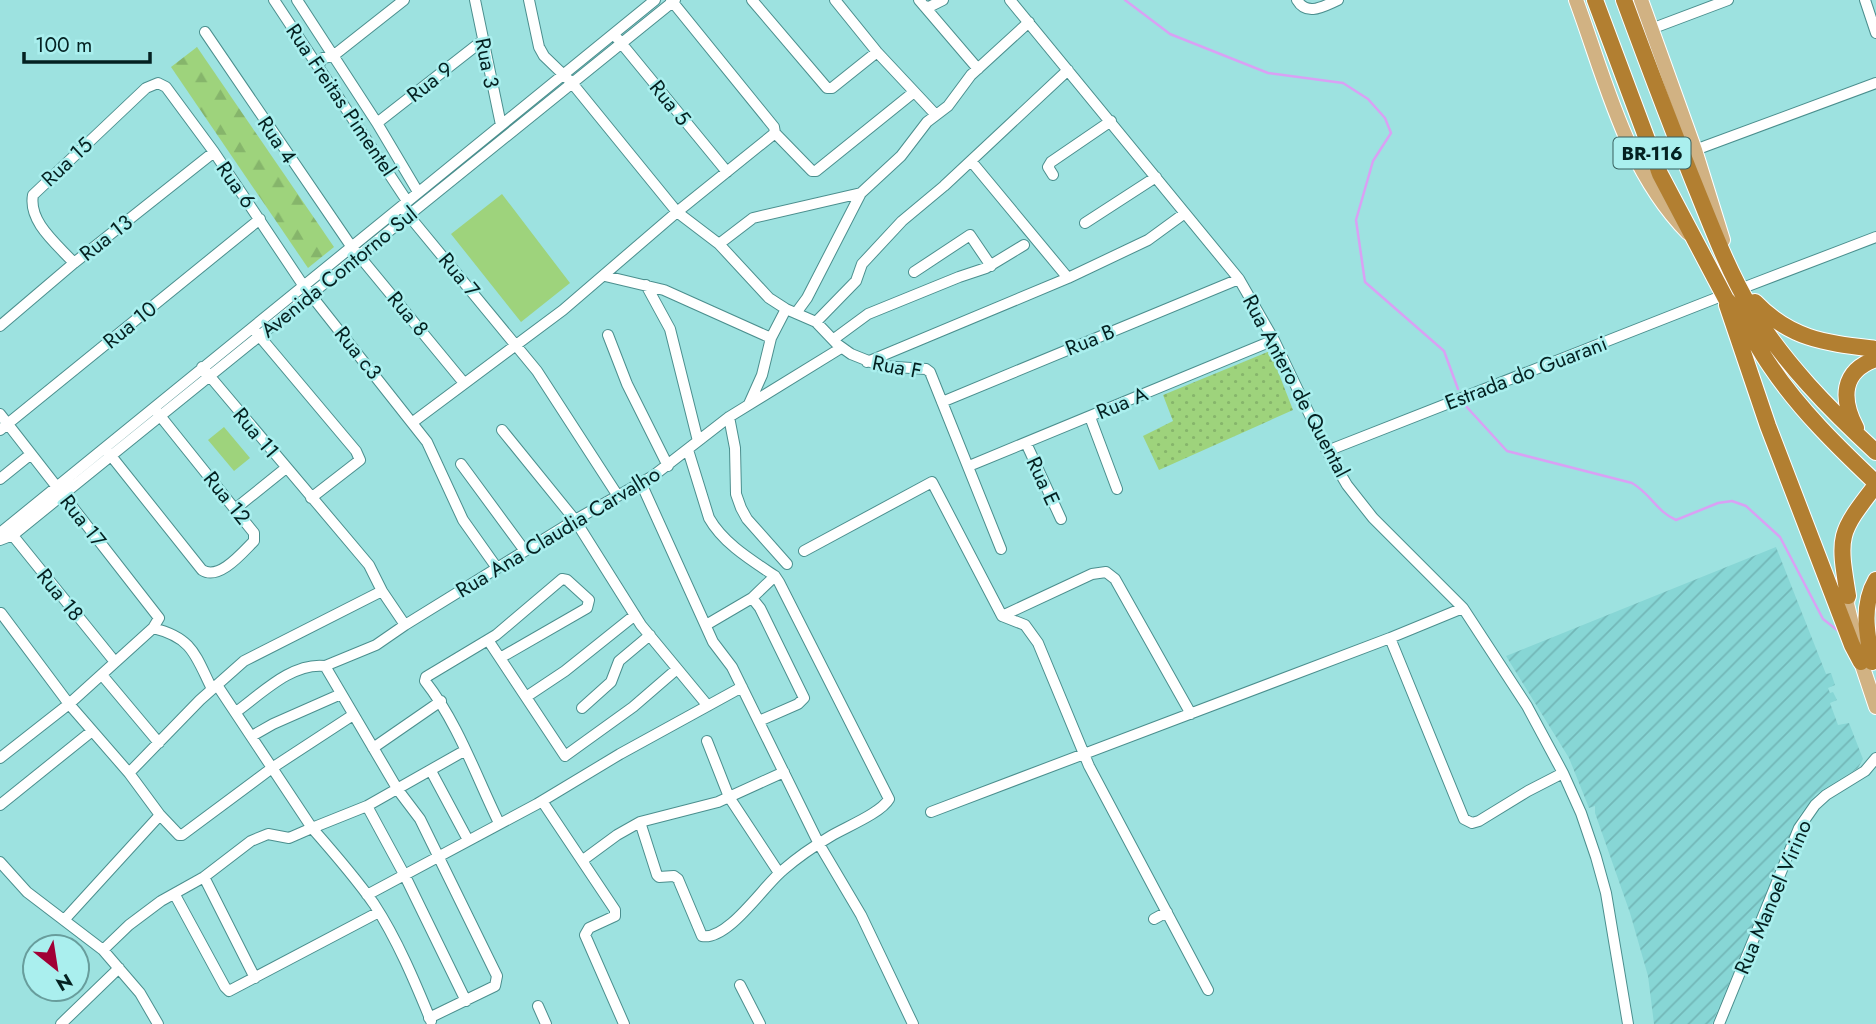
<svg xmlns="http://www.w3.org/2000/svg" width="1876" height="1024" font-family="Jost,sans-serif">
  <style>
    .industrial { fill: url(#industrial-furrows) }
    .grass { fill: #9ed37c }
    .forest { fill: url(#forest-firs) }
    .park { fill: url(#park-dots) }
    .lines { fill: none; stroke-linecap: round; stroke-linejoin: round }
    .stream { stroke: #d9a1f4; stroke-width: 2.5 }
    .minor-casing { stroke: #4b8f8e; stroke-width: 12 }
    .major-casing { stroke: #fff; stroke-width: 16 }
    .highway-casing { stroke: #fff; stroke-width: 18 }
    .minor { stroke: #fff; stroke-width: 10 }
    .major { stroke: #d1b283; stroke-width: 14 }
    .highway { stroke: #b27f31; stroke-width: 16 }
    .labels { text-anchor: middle; stroke-width: 5; stroke-linejoin: round; paint-order: stroke }
    .shield { fill: #aaefee; stroke: #365f5e; stroke-width: 2 }
    .shield-label { font-size: 19px; font-weight: bold; fill: #042121 }
    .street-label { font-size: 21px; fill: #042121; stroke: #aaefee }
  </style>
  <defs>
    <pattern id="industrial-furrows" width="10" height="10" patternUnits="userSpaceOnUse" patternTransform="scale(1.75)"><rect width="10" height="10" fill="#87d6d5"/><path d="M-1 1l2-2M0 10L10 0M9 11l2-2" fill="none" stroke="#73b7b7"/></pattern>
    <pattern id="forest-firs" width="22" height="20" patternUnits="userSpaceOnUse" patternTransform="scale(1.75)"><rect width="22" height="20" fill="#9ed37c"/><path d="M5 1l3.5 6h-7zM16 11l3.5 6h-7z" fill="#86b56b"/></pattern>
    <pattern id="park-dots" width="8" height="8" patternUnits="userSpaceOnUse" patternTransform="scale(1.75)"><rect width="8" height="8" fill="#9ed37c"/><path d="M2 2h.1M6 6h.1" fill="none" stroke="#86b56b" stroke-width="1.8" stroke-linecap="round"/></pattern>
  </defs>
  <rect width="100%" height="100%" fill="#9de2e0"/>
  <path class="industrial" d="M1776,547L1826,674L1831,673L1835,685L1828,688L1830,693L1833,692L1837,700L1830,703L1838,725L1849,723L1863,759L1858,768L1816,794L1799,816L1712,1024H1654L1648,976L1630,913L1595,813V806L1589,808L1569,758L1506,656Z"/>
  <path class="grass" d="M502,194L570,283L521,322L451,234Z
    M224,427L250,458L234,471L208,440Z"/>
  <path class="forest" d="M197,47L334,247L308,268L171,67Z"/>
  <path class="park" d="M1270,351L1293,410L1159,470L1143,436L1173,421L1163,395Z"/>
  <g class="lines">
    <path class="stream" d="M1125,0L1170,34L1268,73L1343,83L1368,99L1385,118L1391,133L1373,161L1356,220L1365,282L1444,351L1458,389
      M1464,404L1507,451L1632,483C1651,494 1656,511 1676,520L1718,503L1732,501L1746,506L1780,537L1823,619L1841,633"/>
    <g class="minor-casing">
      <path id="minor" d="M274,0L407,201
        M297,0L377,123L418,192
        M475,0L501,125
        M529,0L539,47L544,56L572,83L677,212L719,244L769,298L786,309L816,322L837,344L851,354L881,366L926,369L930,372L1001,549
        M752,0L827,88H832L877,52
        M835,0L877,52L936,115
        M919,0L978,69
        M1010,0L1239,279L1274,340L1327,451L1347,485L1373,518L1463,608L1527,706L1563,773L1581,813L1596,857L1606,893L1628,1024
        M1297,0C1307,17 1324,6 1338,0
        M1865,0L1876,33
        M924,6L929,7L943,0
        M1651,29L1728,0
        M205,32L351,246L464,383
        M617,38L727,172
        M318,66L323,58L333,56L404,0
        M377,123L482,41
        M775,133L812,171H816L914,92
        M1695,150L1876,83
        M971,161L1068,278
        M1053,175L1048,167L1051,162L1111,121
        M405,211L537,371L618,496
        M1085,223L1156,177
        M719,244L753,218L861,193
        M74,263C57,244 28,222 33,195L146,88L158,83L166,87L214,152L303,285L427,442L463,520L497,568
        M914,272L970,235L991,266
        M605,276L664,290L771,338
        M646,285L670,329L698,441
        M1740,289L1876,237
        M796,313L807,298L861,193L901,156L927,122L948,106L971,75L1029,22
        M816,322L856,281L862,264L902,221L944,186L1068,70
        M0,326L74,263L214,152
        M256,332L356,451L360,460L311,498
        M608,335L627,384L668,466
        M834,339L868,314L959,277L986,268L1024,245
        M867,362L1068,278L1148,240L1185,213
        M202,367L369,565L382,591L405,625L575,520L653,476L729,417L841,348
        M942,402L1239,279
        M749,404L762,375L771,338L786,309
        M0,414L159,618L153,628L69,704L0,758
        M729,417L735,448L736,494L741,508L747,519L787,564
        M1090,417L1117,489
        M413,422L563,310L677,212L775,133L774,127L671,0
        M0,430L260,219
        M502,430L575,520L641,625L708,706
        M1026,443L1061,519
        M1327,451L1724,295
        M108,452L202,570C219,581 242,553 254,541V533L157,412
        M461,464L525,551
        M969,466L1274,340
        M0,479L31,454
        M641,483L713,642L732,667L819,844L861,915L913,1024
        M235,509L286,468
        M10,532L115,662
        M0,533L655,0
        M0,540L13,535L675,0
        M804,551L932,482L1002,616L1025,625L1038,643L1089,766L1208,990
        M752,598L775,576
        M1,613L69,704L129,773
        M1002,616L1092,574L1106,572L1115,579L1191,714
        M405,625L376,645L325,666L398,790L420,819L497,976L495,986L429,1018
        M706,625L752,598L760,608L804,698L798,704L759,721
        M153,628C193,638 195,655 212,689
        M1390,638L1464,819L1472,823L1479,821L1528,791L1563,773
        M488,640L565,756L633,707L677,669
        M102,675L159,743
        M526,697L565,671L635,615
        M582,708L611,682L619,661L650,635
        M236,712C261,694 292,662 325,666
        M252,736L273,724L341,694
        M707,741L729,797L779,873
        M373,748L441,701
        M431,771L468,840
        M542,801L615,910V916L589,928L585,935L624,1024
        M0,805L92,731
        M367,806L405,876L466,1001
        M931,812L1390,638L1463,608
        M160,815L179,835H182L272,768L353,715
        M640,822L657,875L659,877L674,876L678,879L702,936C728,941 764,885 783,870C798,857 814,846 831,836C846,827 881,813 889,799L779,582L775,576C751,560 723,543 709,518L688,450
        M499,823C476,776 458,723 425,681L426,677L496,635L562,579L567,580L589,600L587,608L500,658
        M583,860L617,835L640,822L718,802L784,772
        M0,862L27,892L103,950L140,993L158,1024
        M204,877L255,978
        M175,895L225,987L229,991L379,912
        M367,895L537,804L620,754L742,687
        M65,919L160,815L129,773L200,700L244,661L382,591
        M1154,919L1167,912
        M103,950L129,925L161,901L204,877L251,841L268,834L289,838L312,828L217,685
        M740,985L760,1024
        M538,1006L546,1024
        M431,1021C415,982 397,939 374,904C355,877 334,853 312,828L367,806L464,751
        M61,1024L119,968
        M1719,1024L1799,828L1815,805L1826,795L1865,771L1876,758"/>
    </g>
    <g class="major-casing">
      <path id="major" d="M1576,0C1606,81 1626,170 1688,233
        M1641,0L1695,150L1723,240
        M1848,596L1847,604L1861,662L1876,707"/>
    </g>
    <g class="highway-casing">
      <path id="highway" d="M1595,0L1660,174L1726,299C1745,319 1755,345 1771,367C1800,410 1838,447 1876,483
        M1624,0C1648,65 1672,129 1698,193C1714,233 1729,272 1751,309C1784,363 1830,410 1876,452
        M1755,302C1791,340 1827,343 1876,349
        M1727,305L1768,426L1852,645L1861,662
        M1856,428C1841,399 1841,371 1876,359
        M1848,596C1838,535 1838,534 1876,485
        M1872,662C1867,634 1861,606 1876,580"/>
    </g>
    <use href="#minor" class="minor"/>
    <use href="#major" class="major"/>
    <use href="#highway" class="highway"/>
  </g>
  <g class="labels">
    <rect class="shield" x="1613.5" y="137.5" width="77" height="31" rx="5"/>
    <g class="shield-label">
      <text x="1652" y="160">BR-116</text>
    </g>
    <g class="street-label">
      <text transform="translate(487 63) rotate(79)" y="7">Rua 3</text>
      <text transform="translate(430 82) rotate(-38)" y="7">Rua 9</text>
      <text transform="translate(341 100) rotate(56)" y="7">Rua Freitas Pimentel</text>
      <text transform="translate(670 103) rotate(51)" y="7">Rua 5</text>
      <text transform="translate(277 140) rotate(56)" y="7">Rua 4</text>
      <text transform="translate(67 162) rotate(-43)" y="7">Rua 15</text>
      <text transform="translate(236 185) rotate(55)" y="7">Rua 6</text>
      <text transform="translate(106 238) rotate(-38)" y="7">Rua 13</text>
      <text transform="translate(339 272) rotate(-39)" y="7">Avenida Contorno Sul</text>
      <text transform="translate(459 275) rotate(50)" y="7">Rua 7</text>
      <text transform="translate(408 314) rotate(50)" y="7">Rua 8</text>
      <text transform="translate(130 325) rotate(-39)" y="7">Rua 10</text>
      <text transform="translate(1090 340) rotate(-22)" y="7">Rua B</text>
      <text transform="translate(358 353) rotate(51)" y="7">Rua c3</text>
      <text transform="translate(897 367) rotate(11)" y="7">Rua F</text>
      <text transform="translate(1526 373) rotate(-21)" y="7">Estrada do Guarani</text>
      <text transform="translate(1296 386) rotate(62)" y="7">Rua Antero de Quental</text>
      <text transform="translate(1122 403) rotate(-23)" y="7">Rua A</text>
      <text transform="translate(256 433) rotate(50)" y="7">Rua 11</text>
      <text transform="translate(1043 481) rotate(65)" y="7">Rua E</text>
      <text transform="translate(227 498) rotate(51)" y="7">Rua 12</text>
      <text transform="translate(83 521) rotate(52)" y="7">Rua 17</text>
      <text transform="translate(558 532) rotate(-31)" y="7">Rua Ana Claudia Carvalho</text>
      <text transform="translate(60 595) rotate(51)" y="7">Rua 18</text>
      <text transform="translate(1773 897) rotate(-67)" y="7">Rua Manoel Virino</text>
    </g>
  </g>
  <g transform="translate(56 968) rotate(150)"><circle r="33" fill="#aaefee" stroke="#689d9c" stroke-width="2"/>
  <path d="M0-5L12 26L0 18L-12 26Z" fill="#a10035"/>
  <text y="-10" font-size="19" font-weight="bold" text-anchor="middle" fill="#042121">N</text>
  </g>
  <path d="M24 52v10h126v-10" fill="none" stroke="#042121" stroke-width="3.5"/>
  <text x="35" y="52" font-size="21" fill="#042121" stroke="#aaefee" stroke-width="5" paint-order="stroke">100 m</text>
</svg>
